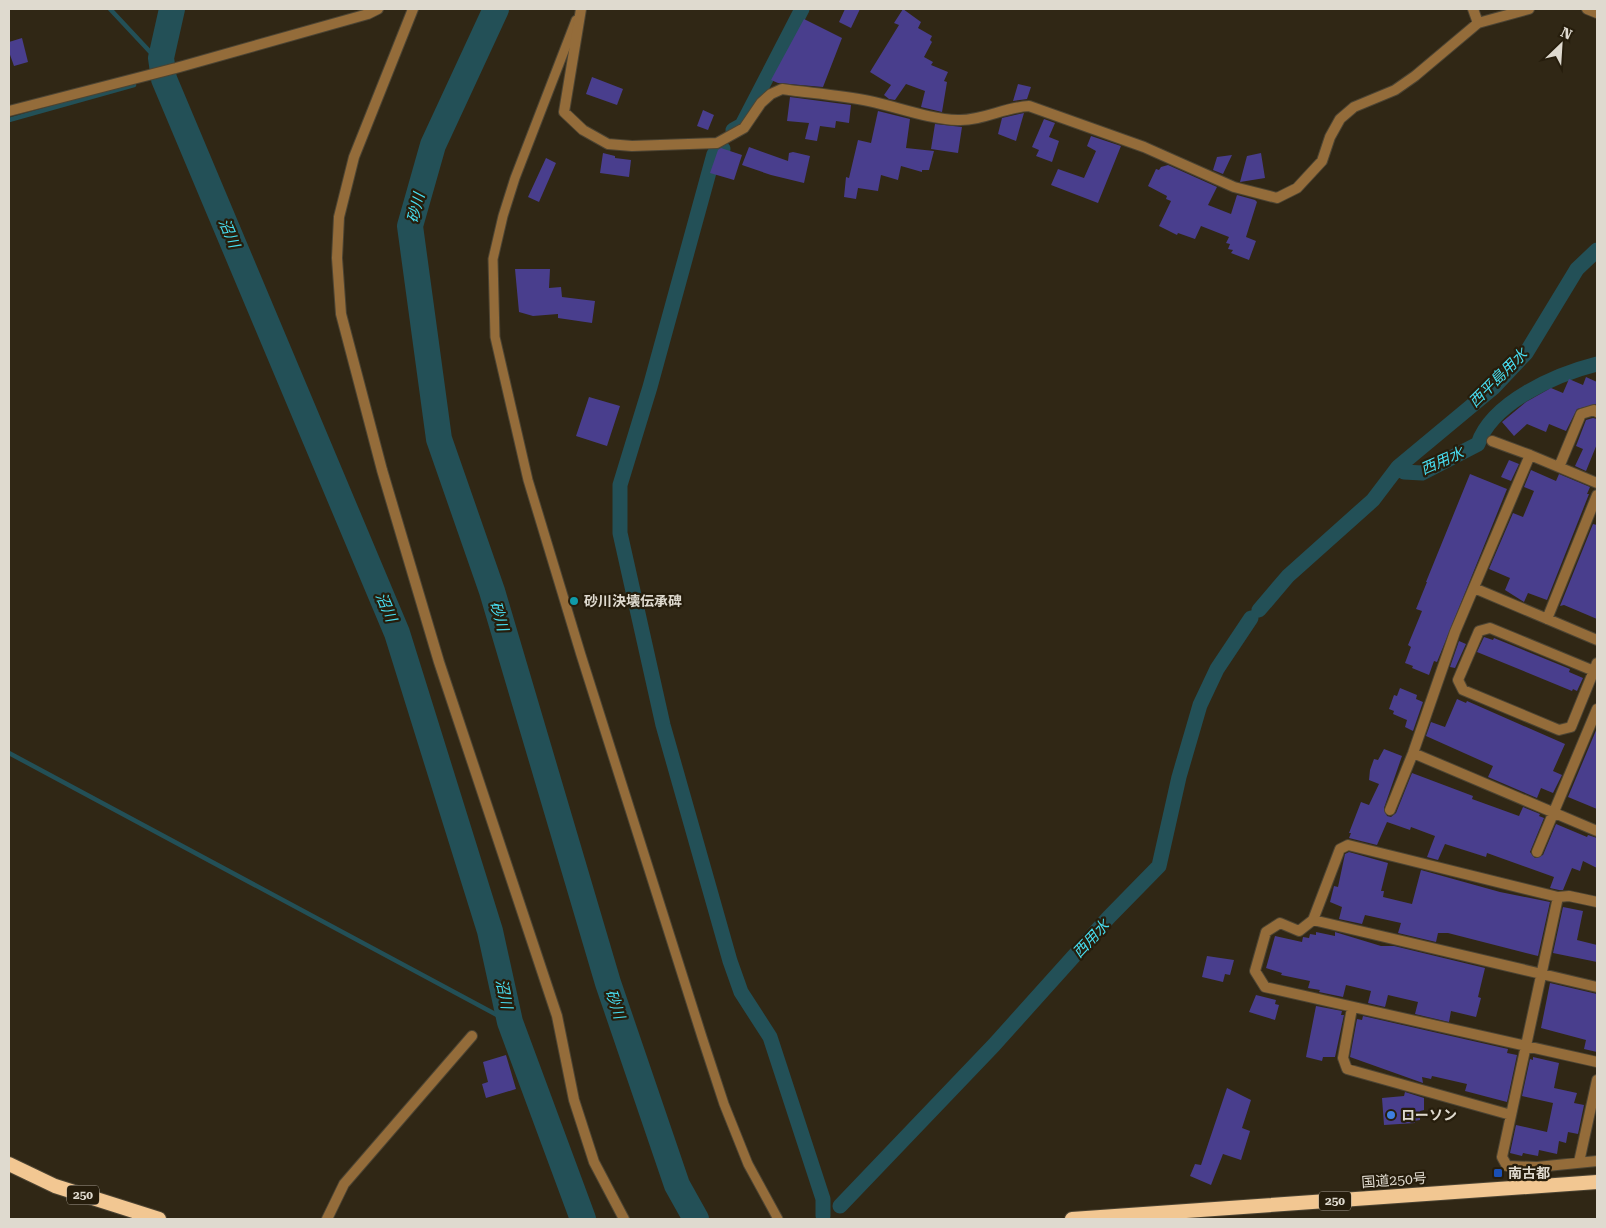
<svg xmlns="http://www.w3.org/2000/svg" width="1606" height="1228" font-family="'Roboto Serif','Noto Sans JP',serif">
  <style>
    .lines { fill: none; stroke-linecap: round; stroke-linejoin: round }
    .stream { stroke: #235057; stroke-width: 4.5 }
    .canal { stroke: #235057; stroke-width: 15 }
    .river { stroke: #235057; stroke-width: 26 }
    .building { fill: #493e8d }
    .pedestrian-casing { stroke: #4c4433; stroke-width: 11 }
    .minor-casing { stroke: #4c4433; stroke-width: 12 }
    .trunk-casing { stroke: #4c4433; stroke-width: 16 }
    .pedestrian { stroke: #946c3a; stroke-width: 9 }
    .minor { stroke: #946c3a; stroke-width: 10 }
    .trunk { stroke: #f2c792; stroke-width: 14 }
    .culture-dot { fill: #0f9aa8; stroke: #261d0c; stroke-width: 2 }
    .shop-dot { fill: #3f7fe0; stroke: #261d0c; stroke-width: 2 }
    .transit-dot { fill: #1a4fb4; stroke: #261d0c; stroke-width: 2 }
    .labels { text-anchor: middle; stroke-width: 4.5; stroke-linejoin: round; paint-order: stroke }
    .shield { fill: #261d0c; stroke: #a8a194; stroke-width: 1 }
    .shield-label { font-size: 12px; font-weight: bold; fill: #dfdacf }
    .poi-label { font-size: 14px; font-weight: bold; fill: #dfdacf; stroke: #261d0c; text-anchor: start }
    .street-label { font-size: 14px; fill: #dfdacf; stroke: #261d0c }
    .water-label { font-size: 15px; font-style: italic; fill: #48def1; stroke: #261d0c }
  </style>
  <rect width="100%" height="100%" fill="#302715"/>
  <g class="lines">
    <path class="stream" d="M110,9L153,55L161,58
      M9,120L134,85
      M9,753L510,1022
      M823,1216L824,1219"/>
    <path class="canal" d="M733,130L742,125L802,9
      M723,149L714,154L650,387L620,485V533L663,725L730,961L741,992L770,1037L823,1199V1216
      M1398,467L1493,388L1526,353L1577,269L1597,250
      M1259,610L1288,576L1373,500L1398,467L1404,472L1422,473L1478,444C1492,402 1557,374 1597,364
      M840,1206L994,1045L1109,917L1159,866L1179,777L1200,705L1217,669L1251,618"/>
    <path class="river" d="M172,9L161,58L164,79L397,633L490,931L510,1022L583,1219
      M496,9L433,145L410,226L439,439L492,591L608,983L677,1185L696,1219"/>
  </g>
  <path class="building" d="M845,9H860L851,28L839,22Z
    M903,9L921,22L918,28L932,36L930,40L932,42L924,57L933,62L931,65L948,72L944,81L947,82L942,112L921,107L925,91L906,84L895,100L889,99L884,95L891,85L870,72L899,25L894,23Z
    M804,19L842,38L823,87L778,83L771,80Z
    M22,38L28,62L14,66L9,52V42Z
    M592,77L623,89L617,105L586,94Z
    M1018,84L1031,87L1027,99L1013,101Z
    M790,97L851,105L849,123L836,121L835,128L820,126L817,141L805,139L809,123L787,121Z
    M703,110L714,115L708,130L697,126Z
    M878,111L910,119L906,148L934,151L929,170H922V172L901,166L898,180L881,175L878,191L858,188L856,199L844,197L846,177L849,178L858,140L871,143Z
    M1024,113L1016,141L998,134L1002,118Z
    M1044,119L1055,123L1049,137L1059,141L1052,162L1036,156L1039,150L1032,147Z
    M935,124L962,127L958,153L931,149Z
    M1091,136L1121,146L1098,203L1051,185L1058,169L1084,178L1096,151L1087,146Z
    M749,147L788,161L789,153L793,152L810,156L804,183L771,175L742,165Z
    M721,148L742,155L734,180L710,173L718,150Z
    M603,153L615,156V158L631,160L629,177L600,173Z
    M1261,153L1265,178L1240,182L1247,156Z
    M1232,155L1223,174L1213,170L1217,157Z
    M546,158L556,163L539,202L528,197Z
    M1168,165L1217,187L1208,205L1231,214L1237,195L1255,200L1257,202L1246,237L1256,241L1249,260L1231,253L1233,250L1228,249L1230,244L1226,243L1229,237L1201,226L1195,239L1178,233L1177,235L1159,226L1171,201L1166,199L1167,196L1148,186L1156,169L1159,170L1161,167Z
    M515,269H550L549,288L561,287L562,297L595,301L592,323L558,318V314L533,316L519,312Z
    M1586,377L1597,382V404L1577,409L1566,431L1549,424L1546,432L1527,424L1514,436L1502,422L1526,402L1551,388L1563,393L1569,379L1583,385Z
    M589,397L620,406L607,446L576,436Z
    M1593,418L1597,419V444L1586,471L1575,466L1583,449L1576,446L1586,420Z
    M1509,460L1519,464L1511,481L1501,477Z
    M1531,470L1556,481L1559,474L1590,487L1587,494H1589L1547,600L1528,593L1524,602L1505,590L1510,578L1489,569L1513,513L1523,517L1534,491L1524,487Z
    M1470,474L1507,489L1437,662L1434,661L1429,675L1412,668L1413,666L1405,663L1411,647L1408,645L1422,611L1416,609L1427,582H1426Z
    M1593,524L1597,525V619L1564,605L1560,606Z
    M1484,637L1493,640L1494,638L1570,669L1569,672L1583,678L1577,691L1573,689L1572,691L1477,652Z
    M1459,641L1466,644L1455,668L1450,667Z
    M1400,688L1417,695L1416,699L1423,702L1413,731L1405,727L1407,720L1393,714L1394,711L1389,709L1394,695L1397,696Z
    M1457,699L1466,703L1467,701L1565,744L1553,771L1562,775L1553,793L1541,788L1537,798L1488,777L1493,766L1426,736L1431,722L1445,727Z
    M1597,728V809L1568,797Z
    M1384,749L1402,756L1384,808L1387,816L1391,817L1396,813L1412,773L1473,796L1472,799L1519,816L1523,807L1540,814L1539,816L1544,818L1530,852L1535,858L1543,855L1556,824L1587,837L1588,835L1597,838V868L1583,861L1580,871L1572,868L1563,890H1559L1550,888L1554,877L1487,853L1486,857L1445,844L1438,860L1427,857L1435,836L1411,827L1410,830L1387,822L1377,845L1349,838L1351,833H1349L1361,802L1369,805L1379,784L1369,780L1370,770L1374,759L1378,760Z
    M1349,852L1388,863L1381,891H1384L1383,897L1412,904L1421,870L1500,892L1550,902L1538,956L1448,933H1438L1436,942L1398,933L1401,923L1365,915L1362,924L1339,919L1342,907L1330,902L1334,886L1338,887L1345,854Z
    M1563,907L1583,911L1577,940L1597,945V962L1553,953Z
    M1316,932L1335,936V932L1381,946H1394L1485,968L1478,997L1481,998L1476,1017L1451,1011L1449,1022L1415,1014L1418,1002L1388,995L1385,1007L1368,1003L1371,991L1346,985L1343,997L1319,992L1320,990L1308,988L1310,981L1281,975L1282,973L1266,968L1275,936L1302,942L1303,937L1309,938L1310,934L1316,935Z
    M1207,956L1234,960L1230,975L1225,974L1223,982L1202,977Z
    M1550,983L1597,994V1052L1584,1049L1586,1040L1541,1028Z
    M1256,995L1276,1000L1275,1004L1279,1005L1275,1020L1249,1012Z
    M1316,1006L1342,1011L1341,1015H1344L1335,1057H1323L1322,1061L1306,1057Z
    M1363,1016L1508,1049L1507,1053L1517,1055L1507,1102L1465,1091L1467,1084L1432,1076L1431,1079L1422,1077L1423,1083L1350,1057L1357,1019L1362,1020Z
    M506,1055L516,1089L486,1098L482,1084L488,1082L483,1062Z
    M1533,1057L1559,1063L1554,1088L1577,1093L1574,1103L1584,1105L1578,1134L1568,1132L1566,1143L1559,1141L1557,1154L1539,1150L1538,1156L1523,1153L1522,1156L1510,1153L1516,1125L1547,1132L1553,1103L1522,1096L1530,1059L1533,1060Z
    M1227,1088L1251,1100L1242,1128L1250,1131L1241,1160L1223,1154L1211,1185L1190,1176L1195,1164L1201,1165Z
    M1405,1092L1424,1098V1110L1420,1111V1120L1414,1121L1415,1123L1384,1125L1382,1098L1404,1096Z"/>
  <g class="lines">
    <g class="pedestrian-casing">
      <path id="pedestrian" d="M576,20L515,178L503,216L493,259L495,337L528,480L581,655L702,1037L724,1104L748,1164L778,1219"/>
    </g>
    <g class="minor-casing">
      <path id="minor" d="M413,9L354,157L339,217L337,258L341,314L382,470L439,662L557,1016L574,1100L594,1162L624,1219
        M581,9L564,112L583,130L608,144L632,146L717,143L744,128L761,103L771,94L782,89C810,93 840,95 869,101C898,107 928,119 958,120C982,121 1005,107 1029,106L1144,147L1234,187L1277,198L1297,188L1322,161L1330,137L1340,119L1354,107L1395,90L1415,76L1478,23L1529,9
        M1473,9L1478,23
        M1587,9L1597,13
        M9,111L176,68L368,14L378,9
        M1492,441L1530,455
        M1559,467L1581,414L1594,410L1597,412
        M1474,588L1597,640
        M1547,619L1597,495
        M1594,671L1490,628L1479,631L1458,680L1463,690L1559,730L1571,727L1597,663
        M1413,753L1597,831
        M1390,810L1413,753L1455,632L1530,455L1597,483
        M1537,852L1597,709
        M1558,897L1502,1157L1507,1166L1537,1167L1597,1161
        M1597,902L1569,896L1558,897L1348,845L1340,849L1313,920L1299,931L1280,923L1266,932L1255,971L1265,987L1597,1062
        M1313,920L1597,987
        M1352,1008L1343,1058L1347,1069L1511,1115
        M1579,1162L1597,1080
        M327,1219L344,1184L472,1036"/>
    </g>
    <g class="trunk-casing">
      <path id="trunk" d="M9,1164L55,1186L159,1219
        M1072,1219L1597,1182"/>
    </g>
    <use href="#pedestrian" class="pedestrian"/>
    <use href="#minor" class="minor"/>
    <use href="#trunk" class="trunk"/>
  </g>
  <circle class="culture-dot" cx="574" cy="601" r="5"/>
  <circle class="shop-dot" cx="1391" cy="1115" r="5"/>
  <rect class="transit-dot" x="1493" y="1168" width="10" height="10" rx="2.5"/>
  <g class="labels">
    <g class="shield">
      <rect x="67" y="1185.5" width="32" height="19" rx="4"/>
      <rect x="1319" y="1191.5" width="32" height="19" rx="4"/>
    </g>
    <g class="shield-label">
      <text x="83" y="1199">250</text>
      <text x="1335" y="1205">250</text>
    </g>
    <g class="poi-label">
      <text x="584" y="606">砂川決壊伝承碑</text>
      <text x="1401" y="1120">ローソン</text>
      <text x="1508" y="1178">南古都</text>
    </g>
    <g class="street-label">
      <text transform="translate(1394 1180) rotate(-4)" y="5">国道250号</text>
    </g>
    <g class="water-label">
      <text transform="translate(416 208) rotate(-76)" y="5">砂川</text>
      <text transform="translate(229 233) rotate(67)" y="5">沼川</text>
      <text transform="translate(1498 378) rotate(-45)" y="5">西平島用水</text>
      <text transform="translate(1442 461) rotate(-24)" y="5">西用水</text>
      <text transform="translate(386 607) rotate(67)" y="5">沼川</text>
      <text transform="translate(499 616) rotate(74)" y="5">砂川</text>
      <text transform="translate(1091 939) rotate(-47)" y="5">西用水</text>
      <text transform="translate(504 994) rotate(78)" y="5">沼川</text>
      <text transform="translate(615 1004) rotate(71)" y="5">砂川</text>
    </g>
  </g>
  <rect width="1606" height="1228" fill="none" stroke="#dfdacf" stroke-width="20"/>
  <g transform="translate(1561 45) rotate(25)" stroke="#261d0c" stroke-width="4" paint-order="stroke">
  <path d="M0-4L9 19L0 12L-9 19Z" fill="#dfdacf"/>
  <text y="-8" font-size="14" font-weight="bold" text-anchor="middle" fill="#dfdacf">N</text>
  </g>
</svg>
